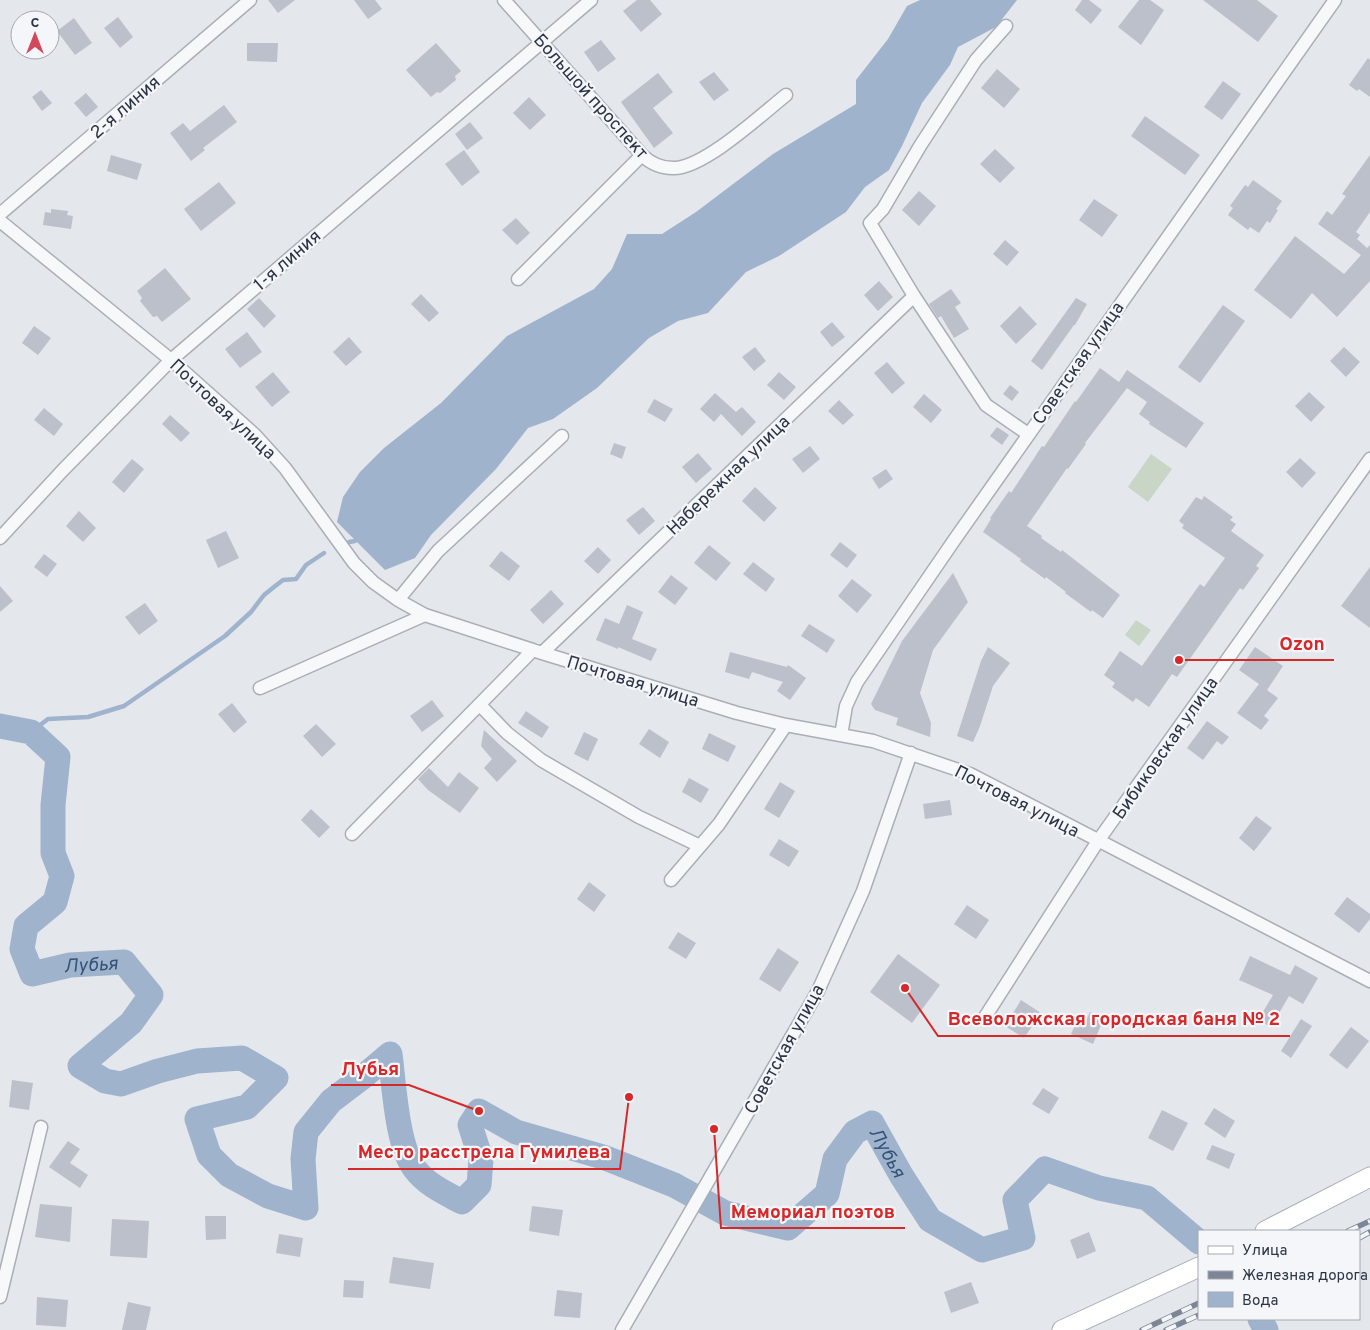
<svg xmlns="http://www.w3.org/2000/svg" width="1370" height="1330" font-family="Overpass,sans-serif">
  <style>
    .green { fill: #c9d6c5 }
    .water { fill: #9fb4cc }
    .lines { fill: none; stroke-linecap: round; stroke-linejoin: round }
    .stream { stroke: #9fb4cc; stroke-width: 4.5 }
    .river { stroke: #9fb4cc; stroke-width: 25 }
    .building { fill: #bbc0ca }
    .street-casing { stroke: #a9aeb7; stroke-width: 15 }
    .secondary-casing { stroke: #a9aeb7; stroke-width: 21 }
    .street { stroke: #f7f8fa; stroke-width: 12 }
    .secondary { stroke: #fff; stroke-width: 19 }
    .rail-casing { stroke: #7d8696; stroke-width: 5.5 }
    .rail { stroke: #f4f6f9; stroke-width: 4; stroke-dasharray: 11; stroke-linecap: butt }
    .labels { text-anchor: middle; stroke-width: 4.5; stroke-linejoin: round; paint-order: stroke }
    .street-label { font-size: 18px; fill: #2b3445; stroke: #f4f6f9 }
    .water-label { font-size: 19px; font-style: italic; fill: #34527a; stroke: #f4f6f9 }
    .leader { fill: none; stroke: #d62828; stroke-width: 2 }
    .callout-dot { fill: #d62828; stroke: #f4f6f9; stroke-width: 2 }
    .callout-label { font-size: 19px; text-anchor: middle; font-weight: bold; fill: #d62828; stroke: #f4f6f9; stroke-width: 4.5; stroke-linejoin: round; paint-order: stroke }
  </style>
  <rect width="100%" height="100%" fill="#e4e7ec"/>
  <path class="green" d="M1151,454L1172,469L1148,502L1128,487Z
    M1136,620L1151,630L1139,646L1125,635Z"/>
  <path class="water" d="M920,0H1017L996,27L958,47L950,65L922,103L902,146L889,170L865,187L846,212L779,256L746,272L708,313L678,321L649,338L597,388L553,419L528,428L496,469L431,535L415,558L385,570L337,522L343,497L360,472L384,448L441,403L507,336L594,289L612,269L627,234H662L696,212L773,154L856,104V80L888,39L907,6Z"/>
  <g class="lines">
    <path class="stream" d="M349,542L355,541
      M31,732L48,719L88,717L124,706L225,636L251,612L264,595L274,587L283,580L296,579L306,565L324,553"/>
    <g class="river">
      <path id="s1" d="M0,726L31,732L58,757L53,805V853L62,876L55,902L26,926L22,949L32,974L70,965L124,962L151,995L131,1023L80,1066L105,1081L121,1084L158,1071L197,1061L242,1058L276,1078L247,1107L197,1119L209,1155L229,1175L268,1196L306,1208L303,1159L306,1132L331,1101L364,1076L390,1054C394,1084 397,1147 415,1169C427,1185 445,1193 462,1202L479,1185L481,1159L470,1125L479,1111L516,1132L603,1157L674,1185L725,1213L788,1228L827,1194L835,1159L855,1132L872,1123L901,1175L930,1220L982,1250L1023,1238L1015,1200L1045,1169L1099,1188L1147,1198L1199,1242"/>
      <path d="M1260,1319L1266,1330"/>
    </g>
  </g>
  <path class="building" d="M268,0H295L278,13Z
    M354,0H375L382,9L368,19Z
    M637,0H650L662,14L641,32L623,11Z
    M1082,0H1089L1102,10L1091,24L1075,10Z
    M1139,0H1150L1164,10L1141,45L1118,27Z
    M1203,0H1257L1278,16L1258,42Z
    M118,17L133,37L120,48L104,28Z
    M74,18L92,43L75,55L57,31Z
    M601,40L616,59L598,72L584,52Z
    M247,43H278L277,62L247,61Z
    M436,43L461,71L455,76L456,80L440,93L437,92L431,97L406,70Z
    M1368,58L1370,60V97L1359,89L1357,91L1349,85Z
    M997,69L1020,89L1004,108L981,88Z
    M714,72L729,90L714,101L699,82Z
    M658,73L673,92L653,108L673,133L654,148L621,102Z
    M1223,81L1241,94L1222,120L1204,107Z
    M41,90L52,103L42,111L32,97Z
    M86,93L98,107L86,117L74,103Z
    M529,97L546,115L530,130L513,113Z
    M224,105L237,122L203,148L205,150L191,161L170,133L183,123L190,131Z
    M1145,116L1200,155L1185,175L1131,136Z
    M470,122L483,138L467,150L455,134Z
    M995,149L1015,168L1000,183L980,164Z
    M464,150L480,172L462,186L445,164Z
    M111,155L142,164L137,180L107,171Z
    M1370,155V212L1356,232L1360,235L1357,239L1367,248L1370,245V281L1337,317L1312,293L1291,319L1254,290L1295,236L1344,274L1361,255L1318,224L1327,211L1332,215L1346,196L1342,194Z
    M1253,180L1282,201L1276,209L1278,210L1270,223L1267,221L1259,233L1250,227L1248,230L1228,215L1233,208L1230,206L1245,185L1248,187Z
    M219,182L236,203L201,231L184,209Z
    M919,191L936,206L919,226L902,210Z
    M1094,199L1118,215L1102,237L1079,220Z
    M51,209L68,211L67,215L73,216L71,229L43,225L45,212L51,213Z
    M516,218L530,233L517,245L502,230Z
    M1005,240L1019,252L1007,266L993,254Z
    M165,268L191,299L162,322L157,316L153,317L140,301L142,298L137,291Z
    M879,281L893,297L878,311L864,295Z
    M951,289L961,303L955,307L969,329L954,338L941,316L938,318L929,304Z
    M421,294L439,313L429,322L411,304Z
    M259,298L276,316L264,328L247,309Z
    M1076,298L1087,304L1075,325H1074L1042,370L1031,361Z
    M1223,305L1245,321L1200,383L1178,367Z
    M1020,306L1037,324L1016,344L1000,326Z
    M832,322L845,337L832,347L820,332Z
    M34,326L51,338L38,355L22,343Z
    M247,332L262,352L240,368L225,349Z
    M349,337L362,352L346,366L333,352Z
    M755,347L766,361L754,371L742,357Z
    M1344,347L1360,362L1346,377L1330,361Z
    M887,362L905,383L892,394L874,373Z
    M1100,368L1119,382L1127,370L1204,423L1186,448L1149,424L1150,422L1139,414L1147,402L1127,388L1085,443L1086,444L1068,469L1067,468L1027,526L1042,536L1041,538L1061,552L1062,550L1120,595L1103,618L1092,610L1091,612L1065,593L1066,592L1046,577L1045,579L1020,561L1021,559L983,532L991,519L990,518L1009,491L1011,493L1042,446L1044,447L1075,401L1076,402Z
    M273,372L290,392L272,407L255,387Z
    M779,372L796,387L784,400L767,385Z
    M1010,385L1019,392L1012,401L1003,394Z
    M1309,392L1325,407L1311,422L1295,406Z
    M715,393L736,412L742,407L756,422L742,436L721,414L714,422L700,409Z
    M924,394L942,410L931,423L913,407Z
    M654,399L673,409L665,422L647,412Z
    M839,400L854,415L843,425L828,411Z
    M44,408L63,424L54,436L34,420Z
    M170,415L190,433L181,442L162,424Z
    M997,427L1009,435L1002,445L990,436Z
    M614,443L626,447L622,459L610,454Z
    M810,446L820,459L803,473L792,459Z
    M698,453L712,469L696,483L682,467Z
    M1300,458L1316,473L1302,488L1286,472Z
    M132,459L144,469L124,493L112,482Z
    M886,469L893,479L879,489L872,478Z
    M755,487L777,508L764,522L742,501Z
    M1204,496L1233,517L1230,520L1236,524L1231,531L1264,555L1256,566L1259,568L1243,590L1240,588L1177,677L1172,674L1149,707L1136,698L1133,702L1112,687L1115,683L1104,675L1120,651L1142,666L1200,584L1204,587L1225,558L1182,528L1184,525L1179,521L1196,497L1202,500Z
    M643,507L655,521L639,535L626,520Z
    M79,511L96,528L83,542L66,526Z
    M226,531L239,558L218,568L206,540Z
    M840,542L857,555L847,568L830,555Z
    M709,545L731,563L716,581L694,563Z
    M598,547L611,560L598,574L584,561Z
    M501,551L520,566L509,581L489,566Z
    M44,554L57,564L47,577L34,567Z
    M753,562L775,579L766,592L743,574Z
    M1370,567V628L1341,606Z
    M953,573L968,602L933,650L920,693L931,723L930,737L896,725L898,718L875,710L871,704L902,641Z
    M671,575L688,588L675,605L658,592Z
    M852,579L872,595L857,613L838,596Z
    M0,586L13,601L0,612Z
    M551,590L564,604L543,624L530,610Z
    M145,603L158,621L139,635L125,617Z
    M627,605L643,612L632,639L657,649L651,661L618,647V649L596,640L605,618L619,624Z
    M809,624L835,640L827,653L801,636Z
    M988,647L1010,663L993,686L980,726L973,742L957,736L981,661Z
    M1255,647L1283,666L1267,690L1278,698L1264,716L1269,720L1261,730L1237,713L1259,684L1239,670Z
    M730,652L787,667L788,665L806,678L790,700L777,691L783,682L752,672L749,679L725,672Z
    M432,700L444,716L422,732L410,716Z
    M232,703L247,722L234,733L218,714Z
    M526,711L549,727L542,738L518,723Z
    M1207,721L1229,737L1222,745L1217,741L1203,760L1187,748Z
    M316,724L336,744L322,757L303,736Z
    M649,729L669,742L660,758L639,744Z
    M484,730L517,761L497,782L484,768L492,759L481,746Z
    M584,732L598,739L588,761L574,754Z
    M709,733L736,746L728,762L702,749Z
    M429,768L448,787L459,772L479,788L460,813L428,790L418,779Z
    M689,778L709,789L701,803L682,792Z
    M780,782L795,791L779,818L764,809Z
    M950,800L952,815L925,819L923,804Z
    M311,809L330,827L319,838L301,820Z
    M1256,816L1272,828L1254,851L1239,838Z
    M779,839L799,851L789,867L769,855Z
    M589,882L606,895L594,912L577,899Z
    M1347,897L1370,914V919L1359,933L1334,914Z
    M967,905L989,920L976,939L954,924Z
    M678,932L696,943L686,959L668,948Z
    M778,948L799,962L780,992L759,979Z
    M898,954L940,985L912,1023L870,992Z
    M1250,956L1290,975L1295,965L1318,978L1303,1004L1289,996L1271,1027L1258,1020L1273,995L1239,980Z
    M1021,1000L1041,1013L1024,1038L1005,1026Z
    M1090,1012L1104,1018L1093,1044L1071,1034L1078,1019L1085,1023Z
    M1301,1019L1312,1026L1291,1058L1281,1051Z
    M1351,1027L1369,1041L1347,1069L1329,1055Z
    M12,1080L33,1083L29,1110L9,1107Z
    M1043,1088L1059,1098L1049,1114L1032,1104Z
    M1214,1108L1235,1121L1225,1138L1204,1124Z
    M1162,1110L1188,1123L1173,1151L1148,1138Z
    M68,1141L80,1149L70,1163L88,1175L80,1188L49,1167Z
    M1212,1145L1235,1154L1229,1169L1206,1159Z
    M40,1204L72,1207L70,1242L35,1237Z
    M532,1206L563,1210L559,1236L529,1231Z
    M205,1216H226V1239L206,1240Z
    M112,1219L149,1221L147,1258L110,1256Z
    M1089,1232L1096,1251L1077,1259L1070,1240Z
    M279,1234L303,1238L300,1257L276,1253Z
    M393,1257L434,1263L430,1289L389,1283Z
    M344,1280L364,1281L363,1298L343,1297Z
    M971,1282L979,1303L951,1313L944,1292Z
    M557,1290L582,1293L580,1318L554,1316Z
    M37,1297L68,1300L66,1327L36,1325Z
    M128,1302L151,1307L146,1330H122Z"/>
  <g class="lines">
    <g class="street-casing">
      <path id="street" d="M504,0L642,155C651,164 660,168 673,168C703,169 761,115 786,95
        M1006,26L976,60L920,146L883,209L870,223L914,296L986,405L1028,434
        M0,214L250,0
        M0,221L171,360L255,435L285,468L354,563L373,582L398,600L425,615L542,653L737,713L786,725L873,741L970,774L1370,981
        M518,279L642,155
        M0,538L63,470L171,360L591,0
        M398,600L438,551L562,436
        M542,653L914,296
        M260,688L425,615
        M480,705L507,733L541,760L639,817L700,846
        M841,735L846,706L857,682L955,539L1335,0
        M352,834L533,650
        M671,880L719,824L786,725
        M985,1017L1098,841L1370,459
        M0,1297L41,1127
        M622,1330L818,991L863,891L911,753"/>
    </g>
    <g class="secondary-casing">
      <path id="secondary" d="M1265,1231L1370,1177
        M1062,1330L1199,1267"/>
    </g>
    <use href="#street" class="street"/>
    <use href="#secondary" class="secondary"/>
    <g class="rail-casing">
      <path id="rail" d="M1348,1231L1370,1221
        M1359,1238L1370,1232
        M1142,1330L1199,1303
        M1166,1330L1199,1315"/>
    </g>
    <use href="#rail" class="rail"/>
  </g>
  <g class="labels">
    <g class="street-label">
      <text transform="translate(591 96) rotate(48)" y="6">Большой проспект</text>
      <text transform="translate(125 107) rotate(-41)" y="6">2-я линия</text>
      <text transform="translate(287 260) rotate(-41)" y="6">1-я линия</text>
      <text transform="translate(1078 363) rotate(-55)" y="6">Советская улица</text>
      <text transform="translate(223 409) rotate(43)" y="6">Почтовая улица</text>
      <text transform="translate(728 475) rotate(-44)" y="6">Набережная улица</text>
      <text transform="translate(633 681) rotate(17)" y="6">Почтовая улица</text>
      <text transform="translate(1165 748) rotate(-55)" y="6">Бибиковская улица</text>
      <text transform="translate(1017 801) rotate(27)" y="6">Почтовая улица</text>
      <text transform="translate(784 1049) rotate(-61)" y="6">Советская улица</text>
    </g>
    <g class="water-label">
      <text dy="7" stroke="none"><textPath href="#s1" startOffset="364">Лубья</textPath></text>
      <text dy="7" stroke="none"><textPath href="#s1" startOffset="1970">Лубья</textPath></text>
    </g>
  </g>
  <path class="leader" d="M1179 660L1269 660H1334M905 988L938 1036H1290M479 1111L409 1085H331M629 1097L620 1169H348M714 1129L721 1228H905"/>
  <g class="callout-dot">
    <circle cx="1179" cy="660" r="5"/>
    <circle cx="905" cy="988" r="5"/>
    <circle cx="479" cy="1111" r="5"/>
    <circle cx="629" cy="1097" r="5"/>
    <circle cx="714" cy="1129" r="5"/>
  </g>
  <g class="callout-label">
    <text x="1302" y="650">Ozon</text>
    <text x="1114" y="1025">Всеволожская городская баня № 2</text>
    <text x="370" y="1075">Лубья</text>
    <text x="484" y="1158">Место расстрела Гумилева</text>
    <text x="813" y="1218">Мемориал поэтов</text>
  </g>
  <rect x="1198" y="1230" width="162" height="90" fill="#f4f6f9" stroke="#a4a8b1"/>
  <rect x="1208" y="1246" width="25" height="8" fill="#ffffff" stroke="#a4a8b1"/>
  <text x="1242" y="1255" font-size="15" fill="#2b3445">Улица</text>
  <rect x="1208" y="1271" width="25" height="8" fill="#7d8696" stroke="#a4a8b1"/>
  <text x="1242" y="1280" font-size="15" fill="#2b3445">Железная дорога</text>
  <rect x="1208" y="1292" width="25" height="15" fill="#9fb4cc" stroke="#a4a8b1"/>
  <text x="1242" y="1305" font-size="15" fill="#2b3445">Вода</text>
  <g transform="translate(35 35)"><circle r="24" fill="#f4f6f9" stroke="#a4a8b1"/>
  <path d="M0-4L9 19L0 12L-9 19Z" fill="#d1495b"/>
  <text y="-8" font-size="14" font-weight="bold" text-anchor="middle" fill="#2b3445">С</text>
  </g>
</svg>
